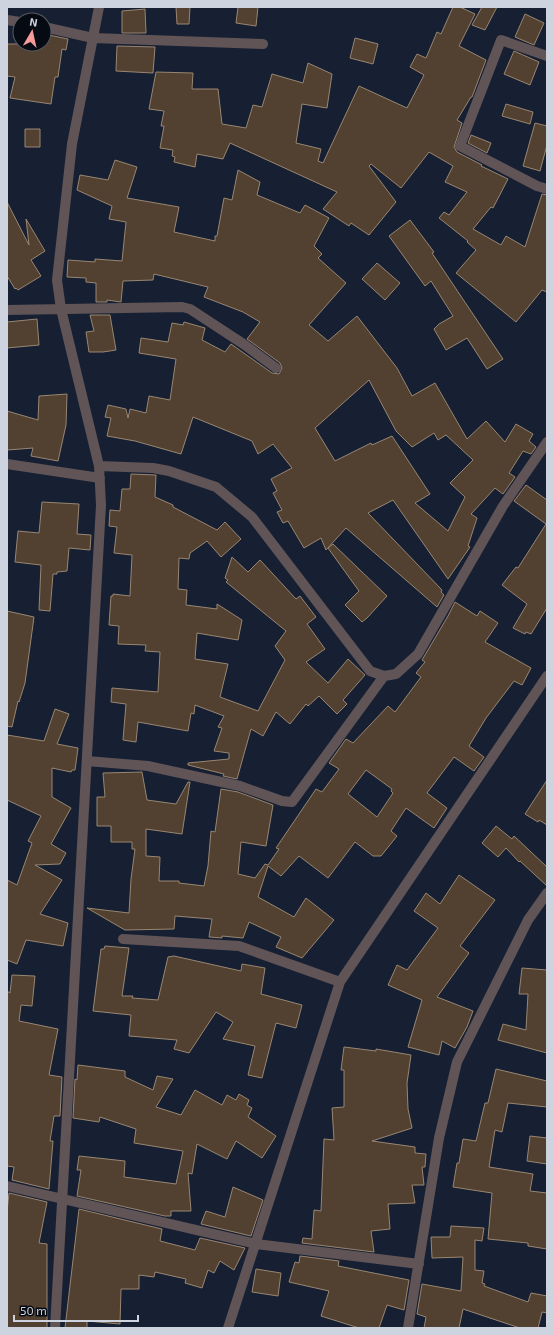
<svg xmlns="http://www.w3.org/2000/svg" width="554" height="1335" font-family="'Exo 2',sans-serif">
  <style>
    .building { fill: #524130; stroke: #998672; fill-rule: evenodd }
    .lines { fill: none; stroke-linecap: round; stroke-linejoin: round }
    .minor { stroke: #605457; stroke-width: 10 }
  </style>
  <rect width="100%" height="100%" fill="#162032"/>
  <path class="building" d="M176,7H190L189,24H177Z
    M238,7H258L256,26L236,23Z
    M453,7H460L475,14L459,46L486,60L472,97H471L457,120L462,123L454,147L457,152L482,165L481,166L508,179L493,208L491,207L473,229L501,245L506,236L525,247L542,194L547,195V292L542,290L516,322L456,273L476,250L467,242L468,241L439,218L444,212L449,215L467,192L445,182L453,166L429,152L401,188L371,164L369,166L396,202L369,235L351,223L349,226L323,209L337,192L230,143L223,159L197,154L195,167L174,162L175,157L172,156L173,150L160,148L164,126H161L164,111L149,109L156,72L193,73L192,89H218L222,124L246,128L253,105L262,107L272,74L303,83L308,63L332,74L327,108L302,104L296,143L321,149L318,161L323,163L359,86L407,108L424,75L410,67L417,54L426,58L437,32L441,34Z
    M482,7H497L485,30L472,25Z
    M145,9L146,33H122V11Z
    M525,14L544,23L534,45L515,37Z
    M44,34L68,39L66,50L62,49L58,77H55L51,104L10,98L15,77L7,76V44H44Z
    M355,38L378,44L373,64L350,58Z
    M117,46L155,47L153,73L116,71Z
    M514,51L539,62L530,85L504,74Z
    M506,104L533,112L530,124L502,116Z
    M535,123L547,126V145L540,171L523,166Z
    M25,129H40V147H25Z
    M471,135L491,143L487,153L468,143Z
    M115,160L137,167L127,198L179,207L174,232L215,241V236H217L224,198L232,200L238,170L260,182L257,195L300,213L305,205L329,218L314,246L322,254L318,258L346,283L309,325L328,341L357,316L397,368L412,396L435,383L467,439L486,421L505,442L516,424L533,434L529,441L536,447L531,454L523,451L509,473L515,477L503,494L495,488L471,514L477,518L468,546L470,547L448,579L393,500L368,513L442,590L441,592L444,595L437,607L346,528L326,550L321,538L304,548L288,521L283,523L277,512L282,510L273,493L277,491L271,479L292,468L273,444L258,454L252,441L193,417L181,454L135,441L107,436L111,418L105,417L108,405L126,409L128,418L130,409L146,413L149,396L170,400L176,359L139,353L141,338L168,342L172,323L183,325L184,322L205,328L202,340L225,352L231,344L272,373L279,374L282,368L280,363L247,339L260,322L243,312L204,297L208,287L154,274L153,280L123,281L121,302L107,300V302H96V283L86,282V278L67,277L68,260L95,262V259L122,261L126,222L109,219L112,206L77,190L80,175L108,180ZM369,380L396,431L412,447L434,433L438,440L446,435L473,460L450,483L465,497L448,531L415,503L430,494L392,436L372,445L371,443L335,461L315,428Z
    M7,202L29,245L26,219L45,251L31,260L41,276L18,290L16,288L15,289L7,276Z
    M410,220L434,252L432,253L503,359L487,369L467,338L446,350L434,329L439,324L453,316L431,281L425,286L389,236Z
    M377,263L400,283L385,300L362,279Z
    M90,315H110L116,350L103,352H89L86,332L94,331Z
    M37,319L39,345L7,348V322Z
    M67,394L66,425L58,461L31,456L33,448L7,450V411L38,420L39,396Z
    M131,474L156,475L155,497L173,505V507L217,530L225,522L241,539L221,557L207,541L190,553L189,559L179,558L178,589L187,590L186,605L217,609V604L242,620L238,640L197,633L195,659L228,664L220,697L258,711L285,660L275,646L286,631L226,582L228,580L225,578L232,557L248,572L260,560L296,599L300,596L316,617L307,624L325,649L306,662L328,683L348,659L365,675L343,700L347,704L337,714L319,696L308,706L306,704L290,724L276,712L263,736L251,729L237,779L223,776L224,774L188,765V763L229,759V753L214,751L222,728L218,727L224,716L195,705L194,714L191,713L188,731L138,722L136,742L123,740L126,704L111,702L112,688L158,692L160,652L145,651L146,645L118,644L119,626L109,625L111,596H113V594L130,596L132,555L114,553L117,527L109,526L110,510L120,511L122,489H130Z
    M526,485L547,500V608L531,634L526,632L525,634L513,628L527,604L502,585L516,567L518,568L546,524L514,501Z
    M42,502L79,504L77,534L91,535L90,550L69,548L67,571L57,572V574H53L50,611L39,610L41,565L15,562L18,531L39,533Z
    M333,544L387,596L367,618L362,622L345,605L359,591L328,548Z
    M455,602L477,616L480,611L498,623L485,642L531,668L522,685L514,681L486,718L469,746L484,757L474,771L454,757L427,793L447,808L434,828L406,808L391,831L397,836L381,856H373L355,842L328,878L299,856L281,876L268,866L258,897L294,917L306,898L334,920L302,958L276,947L281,937L249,922L243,938L222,936V938L209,937L212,919L175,916L174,929L125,930L87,908L129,913L131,879L135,849H132V842H111V826H97V797H105L103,773L142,772L147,800L176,804L188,782H190L182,834L146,829V856L160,857L159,881H179V883L204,886L208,866L211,831L215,832L221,789L238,792L273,805L266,846L241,842L238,874L255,878L265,864L268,865L279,849L276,848L316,789L322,792L339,769L329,763L346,739L353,743L388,706L395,712L421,677L416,673L425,662L422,660L448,616ZM366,770L392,789L391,791L393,793L377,817L348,794Z
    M7,611L34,617L25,683L19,702L18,701L12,727L7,726Z
    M55,709L69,714L57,744L78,748L75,770H72L71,772L52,768V797L71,808L51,844L66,853L60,864L35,865L62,880L40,914L68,923L63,946L26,940L17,964L7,960V880L17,885L32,843L28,841L41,816L7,800V735L44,741Z
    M547,780V825L539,820L538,822L525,814Z
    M496,826L512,839L514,836L547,867V886L520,861L519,862L506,848L498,857L482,843Z
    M459,875L495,900L460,946L469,953L437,997L473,1011L467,1027L455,1048L442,1041L439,1055L408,1047L422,1000L388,985L397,965L407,970L438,928L414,911L426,893L440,904Z
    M105,946L129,948L122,996H133L132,998L158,1000L168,957L174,956L241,971L242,964L265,968L261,994L302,1005L296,1028L276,1023L262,1078L248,1075L255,1046L223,1039L233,1022L216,1012L189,1053L174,1049L177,1040L129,1036L131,1015L93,1011L101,949H104Z
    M522,968L547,970V1053L498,1040L503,1024L526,1030L528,994H519Z
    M12,975L35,976L32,1006L21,1005L19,1021L58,1029L49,1075L62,1077L60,1116H54L50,1141H53L49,1189L12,1180L14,1167L7,1166V991L10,993Z
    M344,1047L376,1051V1049L411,1055L407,1083L408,1109L412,1128L372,1141L415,1147V1153L426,1154L425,1167H422L424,1185H412L415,1203L388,1204L390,1229L371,1231L374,1252L302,1243L303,1238L312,1239L314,1210L321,1211L324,1139L334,1140L332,1108L344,1107V1070H341Z
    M78,1065L125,1071V1077L153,1090L157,1076L173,1079L156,1107L181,1115L195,1090L222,1105L227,1095L236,1100L239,1094L249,1100L247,1105L252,1108L248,1117L276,1136L262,1158L236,1141L227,1159L197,1144L192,1174L188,1173L191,1211H171V1216H165L77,1196L81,1170H77L79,1156L125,1161L124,1177L176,1184L183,1151L134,1143L136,1129L100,1117L99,1122L73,1118L75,1079L77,1080Z
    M496,1069L547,1081V1107L508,1103L502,1132L495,1130L489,1167L533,1174L530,1191L547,1193V1249L528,1246V1243L488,1239L492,1193L453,1187L457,1163H459L463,1139L476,1141L485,1103H488Z
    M530,1136L547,1138V1164L527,1161Z
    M233,1187L263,1200L251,1236L201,1224L206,1211L225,1217Z
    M9,1193L47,1202L39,1243L47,1244V1328H7V1212Z
    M79,1209L162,1229L160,1241L195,1250L200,1238L245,1248L234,1270L220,1261L214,1273L208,1270L202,1288L185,1283L186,1279L155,1272L154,1277L139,1275V1289H121L120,1324L87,1321V1328H65Z
    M451,1226L484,1228L482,1241L475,1240V1270L484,1271L482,1283L485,1284L484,1286L528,1302L531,1293L547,1296V1313L542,1312L538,1328H520L463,1309L459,1328H424L426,1317L417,1314L422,1284L461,1291L463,1257L432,1258L431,1237H450Z
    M300,1256L339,1261L338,1266L409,1280L404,1310L387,1305L379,1328H359L321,1316L329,1291L289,1282L295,1262L299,1263Z
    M256,1269L281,1273L278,1296L252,1292Z"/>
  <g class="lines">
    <path class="minor" d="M7,20L20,22
      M44,27L93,38L263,44
      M547,56L501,40L460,146L537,186L547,189
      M7,310L182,307L190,309L245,345L276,368
      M7,464L100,478
      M99,466L153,468L169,471L216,487L252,517L370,671L384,676L396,674L418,654L503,506L547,442
      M87,761L148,766L240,786L282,801L292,802L384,676
      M123,939L239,946L340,982
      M7,1186L256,1244L419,1264
      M55,1328L101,505L99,466L61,309L57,280L72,144L99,7
      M228,1328L340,982L547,676
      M408,1328L439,1138L457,1062L528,920L547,893"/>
  </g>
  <rect width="554" height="1335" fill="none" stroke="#cdd4e0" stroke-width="16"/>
  <g transform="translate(32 32) rotate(9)"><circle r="19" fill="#060a12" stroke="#565b64"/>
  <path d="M0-3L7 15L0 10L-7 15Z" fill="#f59b9a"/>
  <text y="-6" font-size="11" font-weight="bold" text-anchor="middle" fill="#cdd4e0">N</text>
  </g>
  <path d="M14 1315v6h124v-6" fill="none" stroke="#cdd4e0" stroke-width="2"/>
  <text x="20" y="1315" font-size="12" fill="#cdd4e0" stroke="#060a12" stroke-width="3" paint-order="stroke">50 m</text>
</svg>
